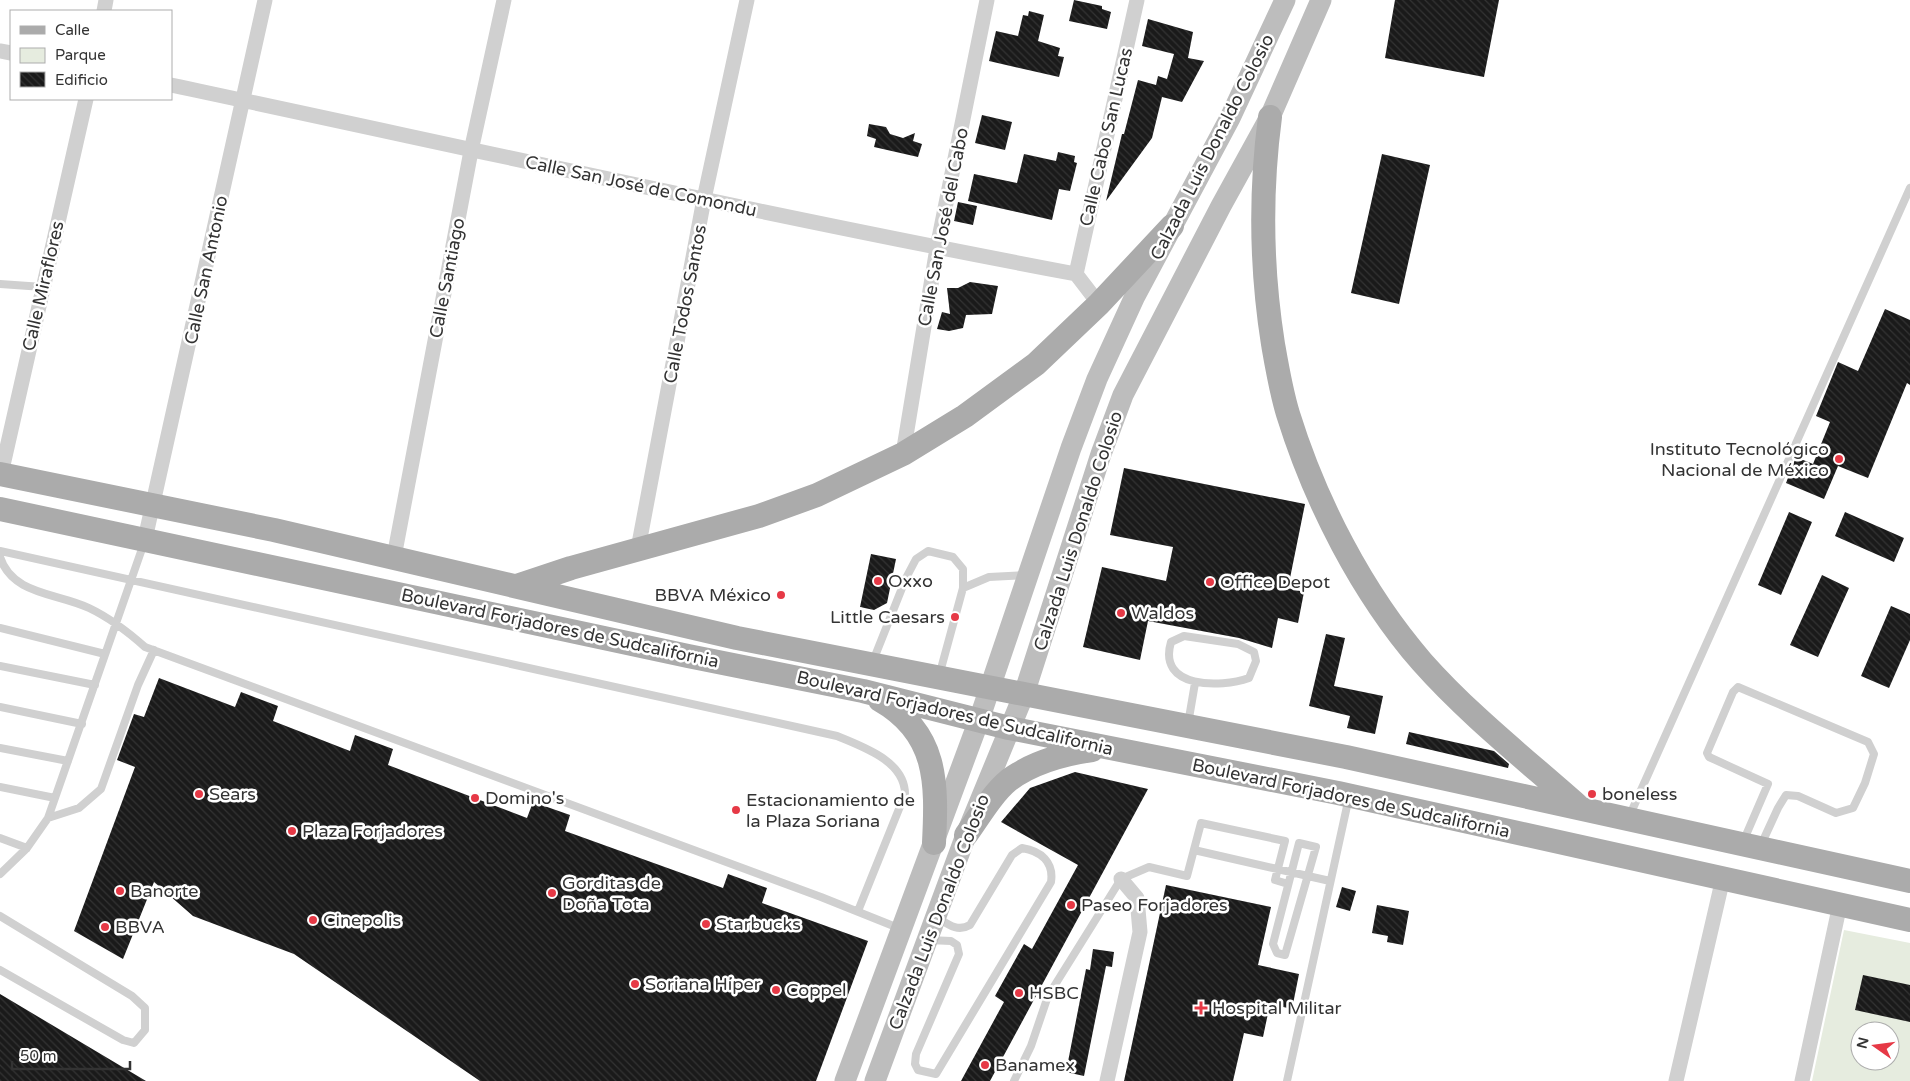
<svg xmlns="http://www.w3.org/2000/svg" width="1910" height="1081" font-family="'Varela Round',sans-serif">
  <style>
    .park { fill: #e6ecdf; fill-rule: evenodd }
    .building { fill: url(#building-back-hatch) }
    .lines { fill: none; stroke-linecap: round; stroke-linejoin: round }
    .service { stroke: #d0d0d0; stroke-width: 8 }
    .minor { stroke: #d0d0d0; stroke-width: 15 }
    .secondary { stroke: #bdbdbd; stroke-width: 21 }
    .primary { stroke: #ababab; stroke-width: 24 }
    .poi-dot { fill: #e63946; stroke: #fff; stroke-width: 2 }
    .labels { text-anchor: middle; stroke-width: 5; stroke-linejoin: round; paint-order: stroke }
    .street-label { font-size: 18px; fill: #333; stroke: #fff }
    .poi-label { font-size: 18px; fill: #333; stroke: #fff; text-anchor: start }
  </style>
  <defs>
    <pattern id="building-back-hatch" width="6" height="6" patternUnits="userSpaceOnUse" patternTransform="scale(1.25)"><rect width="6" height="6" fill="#1a1a1a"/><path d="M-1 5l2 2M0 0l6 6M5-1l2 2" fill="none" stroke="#333"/></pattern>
  </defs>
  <rect width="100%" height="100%" fill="#fff"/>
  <path class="park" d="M1844,930L1910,943V1081H1812ZM1860,1031H1890V1061H1860Z"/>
  <path class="building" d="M1074,0L1102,6V9L1111,12L1107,29L1069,21Z
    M1395,0H1499L1484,77L1385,58Z
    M1029,11L1044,15L1038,41L1060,48L1058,56L1064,57L1059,77L989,61L996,31L1018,36L1023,15L1028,16Z
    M1148,19L1193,32L1188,58L1204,61L1182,102L1162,97L1152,138L1106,201L1122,134H1124L1138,80L1156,85L1158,76L1167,79L1174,54L1142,46Z
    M982,115L1012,122L1005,150L975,143Z
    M869,124L886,127L890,134L903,138L915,133L913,141L922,144L918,157L874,147L876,139L867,136Z
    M1058,152L1075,156L1074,162L1077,163L1070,191L1059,189L1052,220L968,201L974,174L1017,183L1024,154L1056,161Z
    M1382,154L1430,165L1399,304L1351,293Z
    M958,202L977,206L973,225L954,221Z
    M970,282L998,286L992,314L966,315L963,328L949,331L937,329L942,312L950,314L947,288H958Z
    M1885,309L1910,320V385L1907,383L1868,478L1838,466L1824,499L1786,483L1796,457L1813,464L1830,422L1816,416L1838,362L1858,371Z
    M1124,468L1305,504L1288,588L1304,592L1298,623L1278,618L1272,648L1239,638L1148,621L1140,660L1083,647L1102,567L1166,581L1173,547L1110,535Z
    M1789,512L1812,522L1781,595L1758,585Z
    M1845,512L1904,538L1894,562L1835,536Z
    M871,554L896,559L887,603L874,610L860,607Z
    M1822,575L1849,588L1818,657L1790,645Z
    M1891,606L1910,614V640L1889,688L1861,676Z
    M1326,634L1345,638L1334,686L1383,696L1375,734L1347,728L1350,716L1309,706Z
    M159,678L235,707L241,692L278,706L273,721L350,751L355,735L393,749L388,765L527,818L533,802L570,815L565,831L723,888L728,874L767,888L762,903L868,941L816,1081H480L294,954L193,916L154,882L123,959L74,931L135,767L117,760L134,714L144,717Z
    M1409,732L1494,751L1509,764L1508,768L1406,744Z
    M1075,772L1148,789L990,1081H961L1004,1002L995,996L1024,944L1032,949L1078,865L1001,822L1030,788Z
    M1166,885L1271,907L1258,965L1299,974L1292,1009L1270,1004L1263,1037L1244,1033L1233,1081H1124Z
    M1342,887L1356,891L1350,911L1336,907Z
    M1377,905L1409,911L1403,945L1387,942L1388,936L1372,933Z
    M1093,949L1114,952L1112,967L1106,966L1084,1076L1066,1072L1086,969L1090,970Z
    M1863,975L1910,985V1022L1855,1010Z
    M0,994L146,1081H0Z"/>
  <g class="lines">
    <path class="service" d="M0,284L43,287
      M0,551L837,736C863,747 905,761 905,794L858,911
      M0,557C12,595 58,593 89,608C110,618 127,631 145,647L821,897L901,929
      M963,588L989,577L1027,575
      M0,628L105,654
      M1184,636L1238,644L1254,652L1256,661L1249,678C1221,688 1157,689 1171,642Z
      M873,661L906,578L916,559L928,551L953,557L963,569V588L939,676
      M0,666L95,685
      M0,707L82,724
      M1188,724L1195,683
      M0,748L68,761
      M0,787L55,798
      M1629,817L1910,188
      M48,818L79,808L101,789L138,685L154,650
      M0,838L27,848
      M1743,842L1768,784L1709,757L1707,753L1733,692L1738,687L1868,742L1874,754L1865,783L1853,808L1836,813L1798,796L1786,795L1778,808L1761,845
      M1299,843L1316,847L1285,955L1277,953L1273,944Z
      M1194,850L1330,881
      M0,874L27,848L48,818L144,543
      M0,916L132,996L145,1008V1030L134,1043L123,1040L0,970
      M928,940L951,941L957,945L959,954L916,1054L915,1064L918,1070L936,1074L1051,882C1054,862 1041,851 1022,848L1012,855L970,925C958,932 949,925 938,918
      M1014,1081L1031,1046L1048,996L1121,879L1149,867L1187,876L1201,823L1285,841L1275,880L1288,884
      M1287,1081L1349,797"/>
    <path class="minor" d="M104,11L106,0
      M0,51L11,53
      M171,85C472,149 773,217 1076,274L1099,304
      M1076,274L1137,0
      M903,454L937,248L987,0
      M1,474L86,99
      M145,539L265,0
      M638,549L704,199L747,0
      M394,557L471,151L504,0
      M1107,1081L1140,932L1137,898L1121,879
      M1676,1081L1723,878
      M1802,1081L1840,904"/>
    <path class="secondary" d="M845,1081L979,720L1071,448L1097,379L1135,296L1230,118L1285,0
      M875,1081L966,835L1024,694L1101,454L1123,395L1221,206L1270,117L1321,0"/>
    <path class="primary" d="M1270,117C1260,193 1261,268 1273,344C1277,367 1281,391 1288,414C1315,501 1362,593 1422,662C1468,714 1525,759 1577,805
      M0,474L274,530L737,638L1346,757L1910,881
      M0,509L688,656L863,691L1009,728L1338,793L1910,920
      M517,586L571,568L759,516L817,495L903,454L965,416L1036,364L1099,304L1172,226
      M880,700C938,733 937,783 934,843
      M966,835C979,817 992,794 1009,780C1032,763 1064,754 1092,750"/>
  </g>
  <g class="poi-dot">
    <circle cx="1839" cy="459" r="5"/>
    <circle cx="878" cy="581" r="5"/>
    <circle cx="1210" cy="582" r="5"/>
    <circle cx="781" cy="595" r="5"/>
    <circle cx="1121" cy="613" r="5"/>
    <circle cx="955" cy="617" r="5"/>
    <circle cx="199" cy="794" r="5"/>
    <circle cx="1592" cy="794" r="5"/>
    <circle cx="475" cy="798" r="5"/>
    <circle cx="736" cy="810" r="5"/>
    <circle cx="292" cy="831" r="5"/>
    <circle cx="120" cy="891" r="5"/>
    <circle cx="552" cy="893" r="5"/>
    <circle cx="1071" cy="905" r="5"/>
    <circle cx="313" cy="920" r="5"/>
    <circle cx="706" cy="924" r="5"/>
    <circle cx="105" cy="927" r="5"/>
    <circle cx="635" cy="984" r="5"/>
    <circle cx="776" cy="990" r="5"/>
    <circle cx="1019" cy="993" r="5"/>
    <path d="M1198.5 1000.5h5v5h5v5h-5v5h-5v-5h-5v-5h5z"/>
    <circle cx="985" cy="1065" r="5"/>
  </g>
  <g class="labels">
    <g class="street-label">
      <text transform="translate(1106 137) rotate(-77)" y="6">Calle Cabo San Lucas</text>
      <text transform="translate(1212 147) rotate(-63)" y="6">Calzada Luis Donaldo Colosio</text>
      <text transform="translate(641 186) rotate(12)" y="6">Calle San José de Comondu</text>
      <text transform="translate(943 227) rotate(-79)" y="6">Calle San José del Cabo</text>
      <text transform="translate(206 270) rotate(-78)" y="6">Calle San Antonio</text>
      <text transform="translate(447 278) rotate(-79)" y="6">Calle Santiago</text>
      <text transform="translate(43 286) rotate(-77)" y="6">Calle Miraflores</text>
      <text transform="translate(685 304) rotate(-79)" y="6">Calle Todos Santos</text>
      <text transform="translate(1078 531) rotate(-72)" y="6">Calzada Luis Donaldo Colosio</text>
      <text transform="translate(560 628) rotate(12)" y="6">Boulevard Forjadores de Sudcalifornia</text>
      <text transform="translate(955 713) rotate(13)" y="6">Boulevard Forjadores de Sudcalifornia</text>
      <text transform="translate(1351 798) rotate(12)" y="6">Boulevard Forjadores de Sudcalifornia</text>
      <text transform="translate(939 912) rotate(-69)" y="6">Calzada Luis Donaldo Colosio</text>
    </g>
    <g class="poi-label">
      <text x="1829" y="455" text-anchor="end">Instituto Tecnológico<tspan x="1829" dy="21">Nacional de México</tspan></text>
      <text x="888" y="587">Oxxo</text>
      <text x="1220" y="588">Office Depot</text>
      <text x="771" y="601" text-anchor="end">BBVA México</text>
      <text x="1131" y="619">Waldos</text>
      <text x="945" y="623" text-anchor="end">Little Caesars</text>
      <text x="209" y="800">Sears</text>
      <text x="1602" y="800">boneless</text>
      <text x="485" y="804">Domino's</text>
      <text x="746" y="806">Estacionamiento de<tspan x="746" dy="21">la Plaza Soriana</tspan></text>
      <text x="302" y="837">Plaza Forjadores</text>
      <text x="562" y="889">Gorditas de<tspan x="562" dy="21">Doña Tota</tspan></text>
      <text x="130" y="897">Banorte</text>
      <text x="1081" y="911">Paseo Forjadores</text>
      <text x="323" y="926">Cinepolis</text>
      <text x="716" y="930">Starbucks</text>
      <text x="115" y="933">BBVA</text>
      <text x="645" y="990">Soriana Híper</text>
      <text x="786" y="996">Coppel</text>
      <text x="1029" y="999">HSBC</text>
      <text x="1212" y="1014">Hospital Militar</text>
      <text x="995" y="1071">Banamex</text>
    </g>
  </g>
  <rect x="10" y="10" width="162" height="90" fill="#ffffff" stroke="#adadad"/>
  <rect x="20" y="26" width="25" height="8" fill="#ababab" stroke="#adadad"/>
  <text x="55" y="35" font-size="15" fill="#333333">Calle</text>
  <rect x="20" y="48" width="25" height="15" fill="#e6ecdf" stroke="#adadad"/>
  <text x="55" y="60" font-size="15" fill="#333333">Parque</text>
  <rect x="20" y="72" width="25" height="15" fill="url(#building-back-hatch)" stroke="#adadad"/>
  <text x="55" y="85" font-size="15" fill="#333333">Edificio</text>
  <g transform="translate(1875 1046) rotate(284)"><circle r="24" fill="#ffffff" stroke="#adadad"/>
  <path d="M0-4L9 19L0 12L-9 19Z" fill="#e63946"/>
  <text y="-8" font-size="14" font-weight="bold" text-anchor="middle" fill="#333333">N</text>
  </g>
  <path d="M12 1061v8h118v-8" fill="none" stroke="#333333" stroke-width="2.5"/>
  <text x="20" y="1061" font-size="15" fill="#333333" stroke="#ffffff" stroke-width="4" paint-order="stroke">50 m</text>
</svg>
